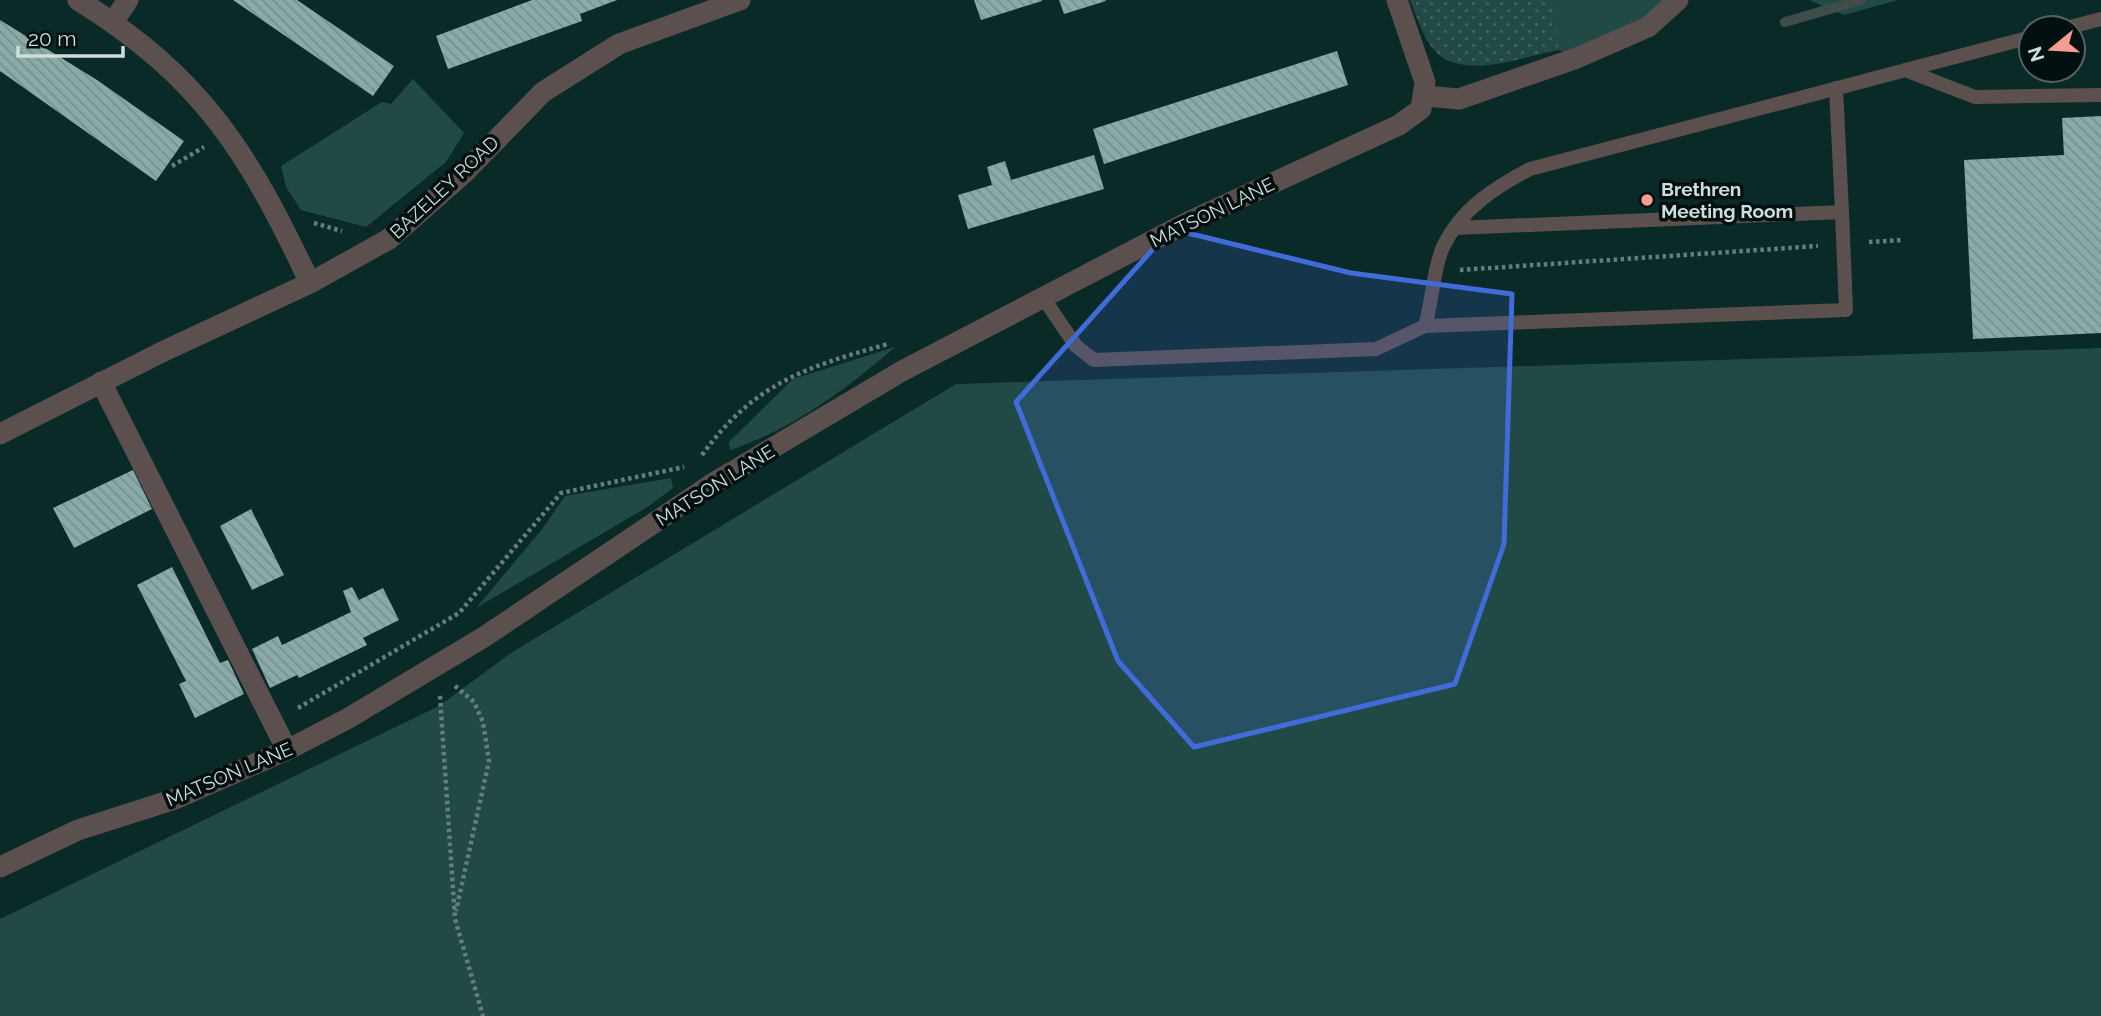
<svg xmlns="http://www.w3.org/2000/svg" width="2101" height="1016" font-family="Raleway,sans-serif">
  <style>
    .grass { fill: #214a46 }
    .park { fill: url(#park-dots) }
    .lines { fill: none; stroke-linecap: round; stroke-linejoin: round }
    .stream { stroke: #3e4c4a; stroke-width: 10 }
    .building { fill: url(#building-back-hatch) }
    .path { stroke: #657e7c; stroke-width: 4.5; stroke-dasharray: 3.5 3.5; stroke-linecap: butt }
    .service { stroke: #5c504e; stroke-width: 14 }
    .pedestrian { stroke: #5c504e; stroke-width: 21 }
    .minor { stroke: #5c504e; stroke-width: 21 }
    .marked { fill: #406bd9; fill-opacity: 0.2; stroke: #406bd9; stroke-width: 5; stroke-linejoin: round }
    .poi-dot { fill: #f59d8f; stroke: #04100f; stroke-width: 2.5 }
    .labels { text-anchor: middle; stroke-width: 7; stroke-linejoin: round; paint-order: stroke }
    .street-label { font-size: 19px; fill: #cddedc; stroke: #04100f }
    .poi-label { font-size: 19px; font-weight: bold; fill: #cddedc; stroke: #04100f; text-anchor: start }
  </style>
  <defs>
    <pattern id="park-dots" width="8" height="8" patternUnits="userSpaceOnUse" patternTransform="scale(1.75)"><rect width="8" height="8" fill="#214a46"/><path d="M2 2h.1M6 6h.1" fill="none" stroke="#406460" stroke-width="1.8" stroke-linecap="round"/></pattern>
    <pattern id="building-back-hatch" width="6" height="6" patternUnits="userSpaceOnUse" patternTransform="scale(1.75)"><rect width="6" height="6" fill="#89aaa7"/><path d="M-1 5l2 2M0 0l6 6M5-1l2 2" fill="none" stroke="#76908e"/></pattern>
  </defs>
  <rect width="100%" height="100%" fill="#0a2a27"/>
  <path class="grass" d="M1410,0H1670L1621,32L1570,53L1557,50L1480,65L1458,63L1437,52L1430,45Z
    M1809,0H1898L1844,15Z
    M413,79L464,133L446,162L366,227L301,210L286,187L281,166L382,102L391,104Z
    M895,347C847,389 791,430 730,450L729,442L793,379Z
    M2101,348V1016H0V919L439,706L511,653L956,384Z
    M671,478L673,488L649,506L476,608L543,528L565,496Z"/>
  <path class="park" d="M1410,0H1554L1552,19L1559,37L1557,50C1522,57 1456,84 1430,45C1421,32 1416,14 1410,0Z"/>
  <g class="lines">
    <path class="stream" d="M1785,22L1861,0"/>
  </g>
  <path class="building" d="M233,0H297L394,66L373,96Z
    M532,0H617L580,14L582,21L448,69L436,36Z
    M974,0H1042V1L981,20Z
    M1059,0H1105L1106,1L1064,14Z
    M0,20L97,80L184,141L156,181L0,71Z
    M1337,51L1348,85L1104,164L1093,129Z
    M2101,116V333L1973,339L1964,160L2064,155L2062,118Z
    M1094,155L1104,189L968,229L958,195L992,185L987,167L1005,161L1011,180Z
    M133,470L152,509L74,548L53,508Z
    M251,509L284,575L252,590L220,526Z
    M172,567L220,663L228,660L244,694L195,718L179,684L186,681L137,585Z
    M352,587L359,600L383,588L399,620L363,638L367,645L299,678L297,675L270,688L252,649L278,636L282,645L351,612L343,591Z"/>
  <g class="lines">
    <path class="path" d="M172,166L204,147
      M314,223L342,231
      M1869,242L1903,240
      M1460,270L1818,246
      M702,455C754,383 806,367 888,344
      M455,686L474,702L483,722L489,761L456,911
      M440,696L455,919L483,1016
      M298,708L459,613L561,493L684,467"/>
    <path class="service" d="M2066,28L2101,19
      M1905,70L1975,97L2101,95
      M1455,228L1842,212L1836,88
      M1044,299L1076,346L1094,360L1376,349L1425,326C1432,303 1434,265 1443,247C1461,209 1495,187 1530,169L2031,37
      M1425,326L1846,310L1842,212"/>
    <path class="pedestrian" d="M101,382L287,750"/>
    <path class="minor" d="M78,0C202,77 249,153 310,283
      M113,22L128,0
      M1425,96L1459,99L1577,58L1648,27L1678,0
      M0,434L162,352L310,283L389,239L465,172L543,92L619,44L740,0
      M0,867L78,830L175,799L287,750L347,719L484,637L715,482L902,371L1188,222L1399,125L1421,109L1425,82L1397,0"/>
  </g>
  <path class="marked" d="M1171,229L1351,273L1512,294L1504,544L1455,684L1194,747L1118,661L1016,402Z"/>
  <circle class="poi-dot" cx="1647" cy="200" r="7"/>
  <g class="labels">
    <g class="street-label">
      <text transform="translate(444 187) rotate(-43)" y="7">BAZELEY ROAD</text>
      <text transform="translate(1212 212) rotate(-26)" y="7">MATSON LANE</text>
      <text transform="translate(715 485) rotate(-32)" y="7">MATSON LANE</text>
      <text transform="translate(229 774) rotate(-23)" y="7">MATSON LANE</text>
    </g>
    <g class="poi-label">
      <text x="1661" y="196">Brethren<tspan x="1661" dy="22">Meeting Room</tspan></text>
    </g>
  </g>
  <g transform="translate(2052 49) rotate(252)"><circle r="33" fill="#04100f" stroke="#546261" stroke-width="2"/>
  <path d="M0-5L12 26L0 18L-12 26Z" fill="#f59d8f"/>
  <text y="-10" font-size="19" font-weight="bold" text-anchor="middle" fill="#cddedc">N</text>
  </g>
  <path d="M18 46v10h105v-10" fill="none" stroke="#cddedc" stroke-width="3.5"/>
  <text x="28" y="46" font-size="21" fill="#cddedc" stroke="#04100f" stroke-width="5" paint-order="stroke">20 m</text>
</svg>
